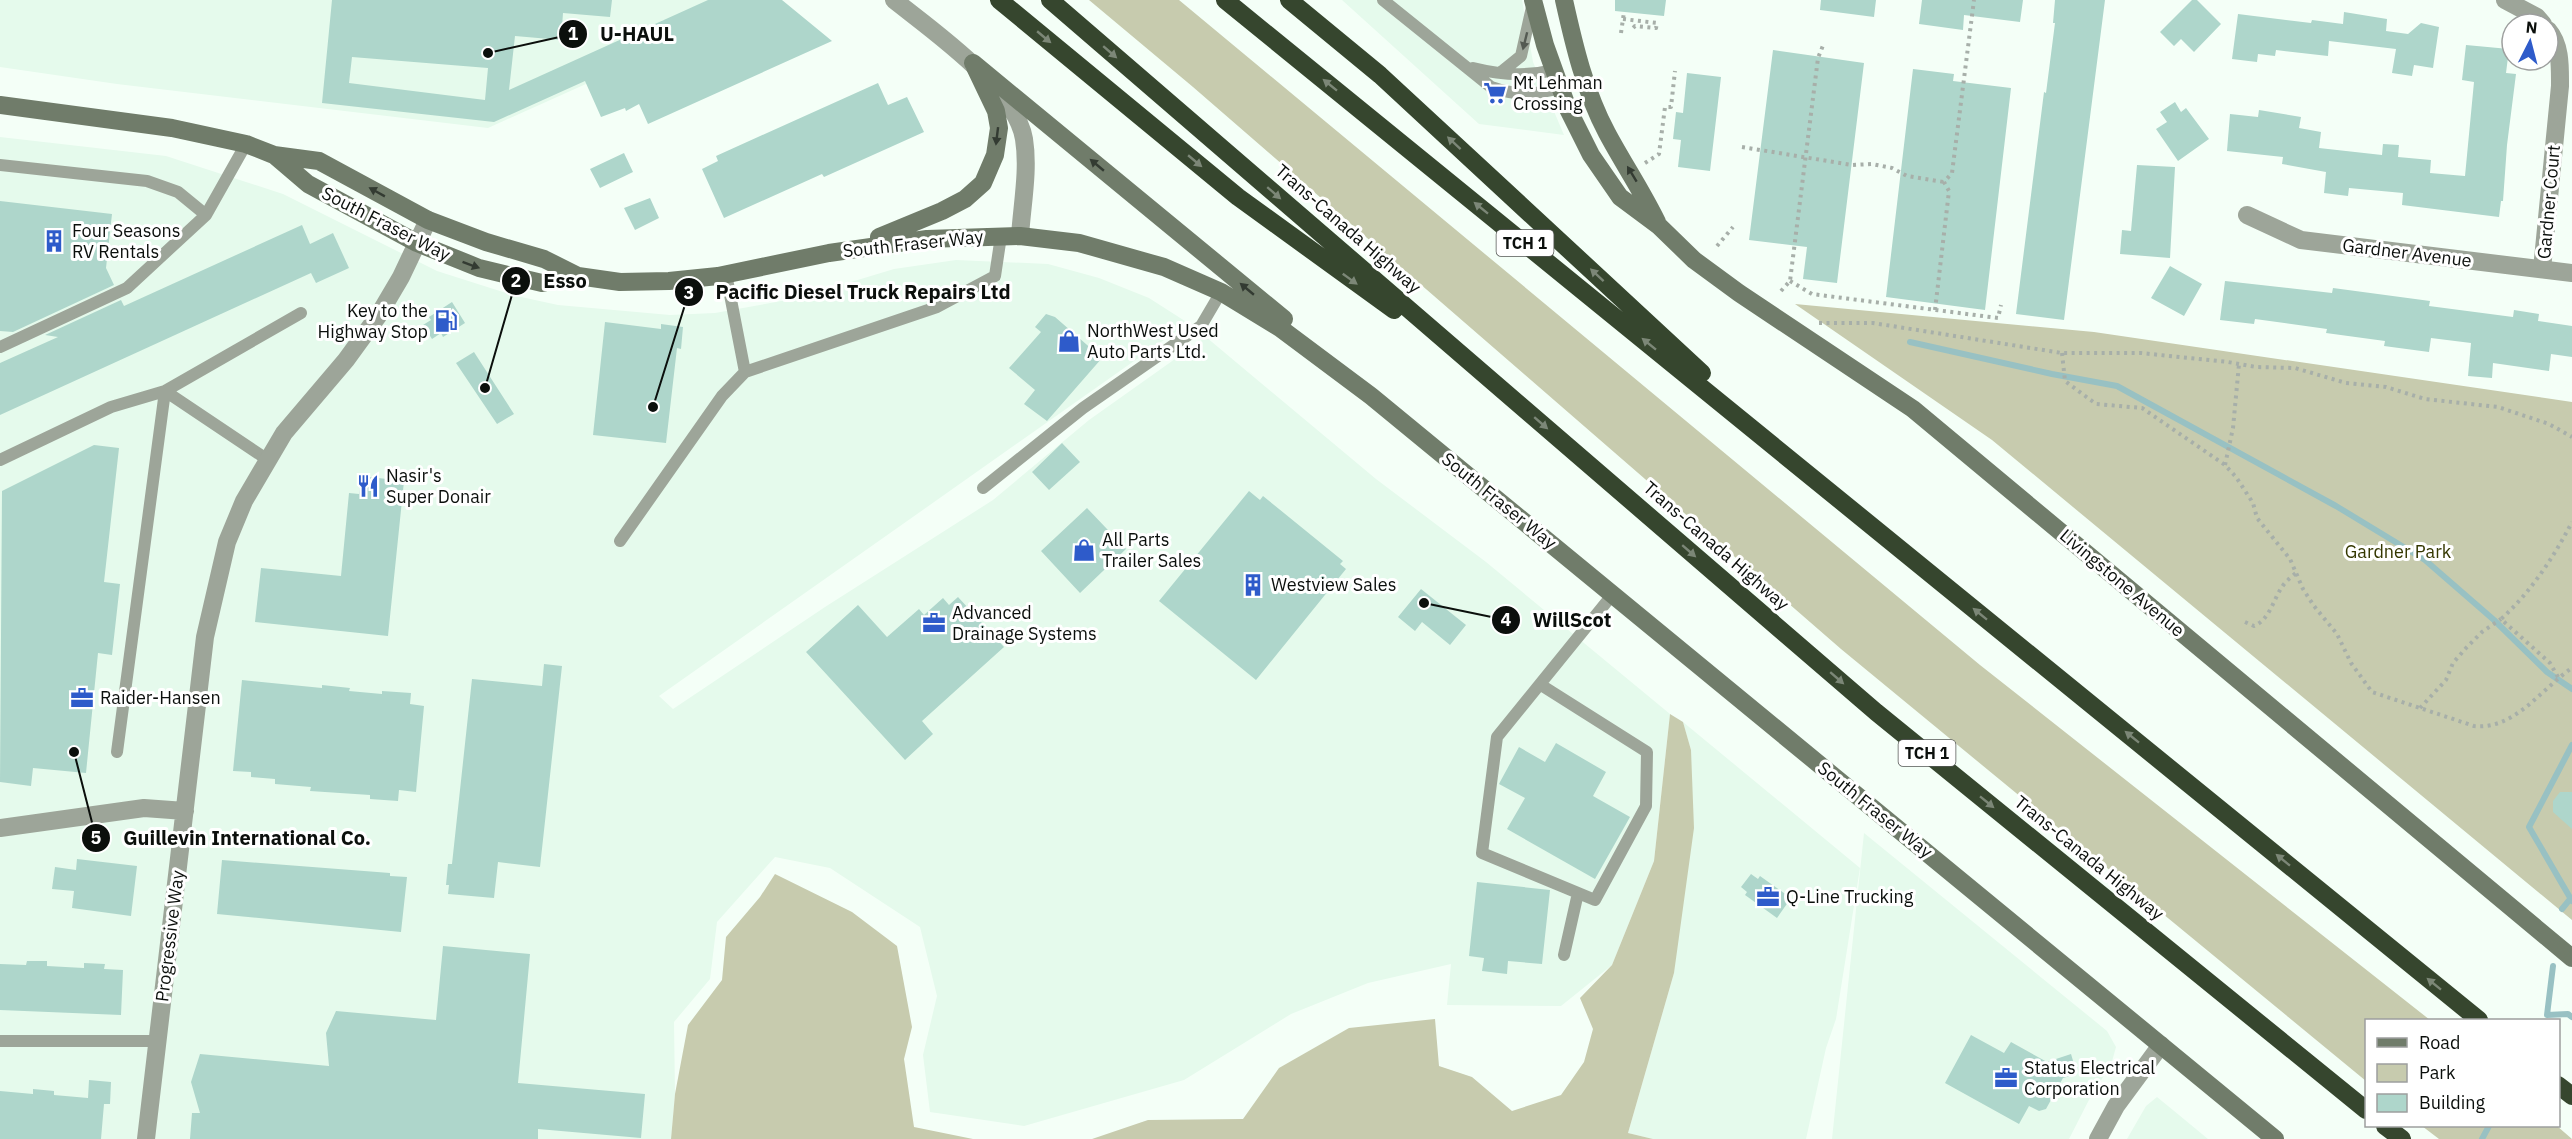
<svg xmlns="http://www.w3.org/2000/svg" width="2572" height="1139" font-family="'IBM Plex Sans',sans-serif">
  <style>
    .built { fill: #e5faec }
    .green { fill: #c7cbae }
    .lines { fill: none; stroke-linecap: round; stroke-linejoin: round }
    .stream { stroke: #98c1c3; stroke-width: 6 }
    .building { fill: #aed6cb; fill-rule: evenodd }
    .path { stroke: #a7afa9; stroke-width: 4; stroke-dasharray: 3 4.5; stroke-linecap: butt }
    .lane { stroke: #9da599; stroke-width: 12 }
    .street { stroke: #9da599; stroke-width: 18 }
    .secondary { stroke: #707c6a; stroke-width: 18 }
    .highway { stroke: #36462e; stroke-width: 18 }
    .oneway { fill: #7c8777 }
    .oneway2 { fill: #545a52 }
    .oneway3 { fill: #333b32 }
    .labels { text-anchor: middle; stroke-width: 6; stroke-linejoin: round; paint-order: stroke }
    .shield { fill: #fff; stroke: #545755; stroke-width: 1.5 }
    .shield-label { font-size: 16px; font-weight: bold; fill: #0b0f0c }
    .poi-label { font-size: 18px; fill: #0b0f0c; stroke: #fff; text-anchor: start }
    .street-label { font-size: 18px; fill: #0b0f0c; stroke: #fff }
    .park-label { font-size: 18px; fill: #343700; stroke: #fff }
    .leader { fill: none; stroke: #0b0f0c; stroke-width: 2 }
    .callout-dot { fill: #0b0f0c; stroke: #fff; stroke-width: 2 }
    .mark-label { font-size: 18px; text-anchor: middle; font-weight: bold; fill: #fff }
    .callout-label { font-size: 20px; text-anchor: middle; font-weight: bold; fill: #0b0f0c; stroke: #fff; stroke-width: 6; stroke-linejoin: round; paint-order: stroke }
  </style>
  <rect width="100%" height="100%" fill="#f4fff7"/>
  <path class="built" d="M0,0H773L488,128L117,84L0,67Z
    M1342,0H1522L1533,62L1564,135L1479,124Z
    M0,137L166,156L283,194L437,271L512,295L558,305L670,315L715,313L798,298L894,269L956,260L1048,264L1099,278L1149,298L1188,323L659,696L673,709L825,607L993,500L1089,420L1206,337L1376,479L1486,562L1670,714L1654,861L1612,965L1561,1006L1447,1005L1451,964L1368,983L1291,1014L1184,1080L1024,1126L930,1112L923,1055L937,996L920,927L830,868L775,857L717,922L710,979L674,1022L675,1094L671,1139H0Z
    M1683,722L1860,868L1836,1019L1826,1048L1806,1139H1653L1628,1133L1674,973L1691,750Z
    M1864,833L2107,1031L2116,1047L2111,1065L2092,1094L2069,1139H1832Z
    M2157,1097L2179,1115L2208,1139H2127L2146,1106Z"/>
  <path class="green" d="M1089,0H1179L1980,665L2430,1020H2366V1081L1841,649L1193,87Z
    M1795,304L2094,332L2572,402V920L1992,440Z
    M1670,714L1683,722L1691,750L1694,828L1674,973L1628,1133L1653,1139H1092L1148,1120L1243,1119L1279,1068L1349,1028L1435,1019L1439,1066L1472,1077L1512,1111L1561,1095L1584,1062L1593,1029L1580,998L1612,965L1654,861Z
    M775,874L852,912L897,946L912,1027L904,1059L914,1127L973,1139H671L675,1094L688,1025L722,980L726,937L760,897Z
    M2422,1126H2557L2572,1139H2439Z"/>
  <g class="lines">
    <path class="stream" d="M1910,342L2052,374L2117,386L2336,506L2425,560L2494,620L2547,672L2572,689
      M2572,745L2529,827L2572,901
      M2562,909L2571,898
      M2553,966L2547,1015L2568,1014L2572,1017
      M2482,1139L2489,1126"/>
  </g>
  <path class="building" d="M332,0H612L610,17L563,13L561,40L515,36L509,90L708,0H782L832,41L648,124L639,104L626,111L625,108L601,117L585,81L494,122L322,103ZM352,57L488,68L485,100L349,83Z
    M1615,0H1666L1664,16L1615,11Z
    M1821,0H1876L1874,17L1820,10Z
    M1922,0H2023L2020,22L1964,15L1963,30L1919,24Z
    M2055,0H2105L2064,320L2016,314L2044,92L2046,93L2055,23H2053Z
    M2192,0H2197L2221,24L2194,52L2181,39L2174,46L2160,32Z
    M2344,12L2387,19L2386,31L2408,34L2421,23L2439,27L2433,68L2414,65L2412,76L2392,73L2396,49L2329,41L2328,56L2276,50L2275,56L2258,54L2257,62L2232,59L2238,14L2311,23L2312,20L2343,24Z
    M2466,45L2509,49L2506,73L2516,74L2507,145L2503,201H2501L2499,217L2402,205L2403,193L2349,188L2348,196L2324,193L2326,172L2282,164L2283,157L2227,151L2230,114L2258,117L2259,110L2301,117L2299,128L2321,132L2319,148L2382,155L2383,144L2399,145L2398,157L2431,160L2430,173L2465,176L2474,82L2462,80Z
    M1773,50L1864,63L1837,283L1803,279L1807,247L1749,240Z
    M1913,69L1954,74L1953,81L2011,88L1985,310L1886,297Z
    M1687,73L1721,77L1710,171L1678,167L1681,140L1673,139L1676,112L1683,113Z
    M878,83L888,105L907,97L924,132L824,177L822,174L724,218L702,169L718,161L716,156Z
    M2175,102L2181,112L2186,108L2209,139L2178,161L2156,129L2167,122L2160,112Z
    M624,153L633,172L600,188L590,169Z
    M2137,165L2175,167L2170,258L2120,254L2122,230L2131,231Z
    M650,198L659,218L635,230L624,208Z
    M0,201L112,214L106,268L114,285L13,332L0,331Z
    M302,225L310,244L333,233L349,268L316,283L311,273L0,415V363L58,337L45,335L121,300L124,306Z
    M2170,266L2202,284L2184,316L2151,298Z
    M2225,281L2332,293L2333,288L2430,301L2429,306L2513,317L2514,310L2539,314L2538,321L2572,326V357L2551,354L2549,371L2493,363L2492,378L2468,376L2471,343L2431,338L2429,352L2384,346L2385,341L2326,333L2327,329L2255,319L2254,324L2220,320Z
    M452,302L465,323L443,337L441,333L432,339L423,325L431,320L429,317Z
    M1046,314L1055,317L1102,358L1047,421L1024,404L1035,390L1009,368L1041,332L1035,327Z
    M605,322L661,329V324L683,327L681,349L677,348L666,443L593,435Z
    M474,352L514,414L497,424L456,363Z
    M1062,443L1080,462L1049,490L1032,472Z
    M94,445L119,448L104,582L120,584L112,655L98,653L86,773L33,768L31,786L0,782L2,491Z
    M361,476L404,481L388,636L255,622L261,568L341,576L349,493L359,494Z
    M1249,491L1260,500L1263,496L1343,561L1340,564L1346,569L1256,680L1159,601Z
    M1087,508L1126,549L1080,593L1041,551Z
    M1421,589L1466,625L1450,645L1422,622L1415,631L1398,617Z
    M958,597L1004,647L922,721L933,734L905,760L806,652L858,605L887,637L919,609L924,615L943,598L949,605Z
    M544,664L562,666L540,867L498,862L494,898L448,894L449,885H446L448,864H452L472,679L542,686Z
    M242,680L322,688V685L350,688L349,691L382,694V691L411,693L410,704L424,706L416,792L399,790L398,801L370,799V795L310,791L311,787L275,784V779L251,777V772L233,771Z
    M1556,743L1606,772L1593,796L1630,817L1595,879L1507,829L1525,798L1499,784L1500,782L1519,747L1545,762Z
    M2560,792H2572V829L2553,812V801Z
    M77,859L137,866L131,916L72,908L74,891L52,889L55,867L76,870Z
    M222,860L390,873V876L407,877L401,932L217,914Z
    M1751,874L1758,879L1760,876L1791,898L1777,918L1745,895L1747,892L1741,887Z
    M1477,882L1550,890L1542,964L1508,961L1507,974L1482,971L1484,958L1469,956Z
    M443,946L530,954L518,1083L645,1094L641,1138L538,1129V1139H190L192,1113H200L191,1082L200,1054L329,1066L326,1033L336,1011L436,1020Z
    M27,961H47V966L84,968V963L105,964L104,969L123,970L121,1015L0,1010V964L26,965Z
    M1971,1035L2004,1053L2011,1042L2047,1062L2071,1054L2077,1074L2063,1078L2046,1109L2039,1111L2029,1106L2019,1124L1945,1083Z
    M89,1080L111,1082L110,1104H104L101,1139H0V1091L33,1094V1089L54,1091V1095L88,1098Z"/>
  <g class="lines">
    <path class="path" d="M1623,19L1657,23L1656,28L1635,26L1630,31
      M1621,33L1624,12
      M1742,147L1852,165L1872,164L1892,168L1907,176L1944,182
      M1645,163L1659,154L1665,107H1671L1675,71
      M1717,246L1733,227
      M1790,281L1812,294L1998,318L2001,305
      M1781,291L1790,281L1818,58L1824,43
      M1935,310L1949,191L1944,182L1952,173L1974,0
      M1819,323H1873L2062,353H2141L2228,362L2256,367L2295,368L2346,383L2386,387L2425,399L2498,407L2549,424L2572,437
      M2062,353L2065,381L2096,404L2142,408L2225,465L2236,477L2253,503L2257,518L2290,559L2303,589L2314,606L2337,634L2351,663L2372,692L2474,726C2515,730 2541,689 2572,668
      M2225,465L2233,428L2239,364
      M2245,622L2254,626C2270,619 2273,600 2282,587C2285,582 2291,577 2296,573
      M2558,677L2550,663L2501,619C2530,593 2554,557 2572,522
      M2420,708L2446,680L2453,663L2466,648L2482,632L2501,619"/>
    <path class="lane" d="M1383,0L1491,87C1516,96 1535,95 1560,88
      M1473,68C1501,75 1526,77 1553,70
      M1500,73L1521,56L1532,7
      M0,165L147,181L178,192L206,215
      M726,274L745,372L937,307L995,276L1001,236
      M0,347L127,288L206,215L246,144
      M0,460L111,407L165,391L117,752
      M268,460L165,391L301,313
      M983,488L1083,408L1201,326L1221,292
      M620,541L722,396L745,372
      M1541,685L1647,752L1646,806L1595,900L1482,853L1497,737L1613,594
      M1564,955L1578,893
      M0,1041H158"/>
    <path class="street" d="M894,0C933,31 1016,89 1024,139C1029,170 1022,205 1020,236
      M2505,0L2537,17L2543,24
      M2247,215L2301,240L2572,273
      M2542,269L2560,86C2560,67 2561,45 2548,30
      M0,828L144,808L185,811
      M146,1139L205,637L227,542L244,501L284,433L346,360L378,316L401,277L428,220
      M2098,1139L2116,1106L2161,1045"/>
    <path class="secondary" d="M1533,0L1545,45L1568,109L1591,155L1620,197L1659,226L1694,260L1739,293L1913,409L2572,958
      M1564,0C1574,45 1585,92 1607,133C1623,163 1642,191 1657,222
      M973,63L1284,319
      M0,105L172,128L246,144L274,155L319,161L428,220L486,242L544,259L578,276
      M274,155L308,184L417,243L479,268L542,283L578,276L620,282L669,281L718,276L829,253L927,239L1020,236L1079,243L1164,267L1221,292L1280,328L1371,396L2275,1139
      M879,237L942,211L965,199L983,183L995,155L999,128L996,111L975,67"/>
    <path class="highway" d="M999,0L1238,197L1394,310
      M1050,0L1876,712L2366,1110
      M1225,0L2479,1020
      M1289,0L1380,75L1702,373
      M2558,1085L2572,1096
      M2385,1126L2402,1139"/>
  </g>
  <defs><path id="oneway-solid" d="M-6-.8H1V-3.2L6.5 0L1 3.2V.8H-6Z" transform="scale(1.5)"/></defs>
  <g class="oneway">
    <use href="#oneway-solid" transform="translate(1044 37) rotate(40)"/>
    <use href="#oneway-solid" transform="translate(1110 52) rotate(41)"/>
    <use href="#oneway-solid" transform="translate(1330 85) rotate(-141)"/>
    <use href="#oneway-solid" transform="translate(1454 143) rotate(-137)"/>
    <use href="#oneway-solid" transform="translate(1195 161) rotate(40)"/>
    <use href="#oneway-solid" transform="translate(1274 193) rotate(41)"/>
    <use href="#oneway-solid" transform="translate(1481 208) rotate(-141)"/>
    <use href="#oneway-solid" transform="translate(1597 275) rotate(-137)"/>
    <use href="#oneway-solid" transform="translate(1350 279) rotate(36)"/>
    <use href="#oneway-solid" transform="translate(1649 344) rotate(-141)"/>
    <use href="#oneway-solid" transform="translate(1541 423) rotate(41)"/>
    <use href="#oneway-solid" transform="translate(1689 551) rotate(41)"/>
    <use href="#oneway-solid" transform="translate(1980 614) rotate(-141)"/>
    <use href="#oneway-solid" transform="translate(1837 678) rotate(41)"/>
    <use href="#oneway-solid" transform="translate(2132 737) rotate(-141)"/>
    <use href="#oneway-solid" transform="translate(1987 802) rotate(39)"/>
    <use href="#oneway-solid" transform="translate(2283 860) rotate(-141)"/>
    <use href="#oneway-solid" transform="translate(2434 984) rotate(-141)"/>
  </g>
  <use class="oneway2" href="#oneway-solid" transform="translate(1525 41) rotate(104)"/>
  <g class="oneway3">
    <use href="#oneway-solid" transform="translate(997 136) rotate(97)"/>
    <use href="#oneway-solid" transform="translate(1097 165) rotate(-140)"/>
    <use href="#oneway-solid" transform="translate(1632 174) rotate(-121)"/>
    <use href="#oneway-solid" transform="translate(377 192) rotate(-151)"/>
    <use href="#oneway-solid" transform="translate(471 265) rotate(20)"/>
    <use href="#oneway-solid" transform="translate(1247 289) rotate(-140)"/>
  </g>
  <defs>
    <g id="supermarket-bare" transform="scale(1.8)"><path d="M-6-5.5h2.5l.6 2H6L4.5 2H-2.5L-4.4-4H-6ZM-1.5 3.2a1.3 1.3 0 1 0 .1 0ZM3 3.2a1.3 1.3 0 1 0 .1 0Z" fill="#2e5bca" stroke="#fff" stroke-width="2.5" paint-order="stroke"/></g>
    <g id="building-bare" transform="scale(1.8)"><path d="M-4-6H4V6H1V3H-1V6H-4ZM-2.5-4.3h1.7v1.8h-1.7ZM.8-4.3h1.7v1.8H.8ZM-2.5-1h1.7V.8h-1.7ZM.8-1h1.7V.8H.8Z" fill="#2e5bca" stroke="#fff" stroke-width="2.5" paint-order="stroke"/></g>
    <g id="fuel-bare" transform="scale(1.8)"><path d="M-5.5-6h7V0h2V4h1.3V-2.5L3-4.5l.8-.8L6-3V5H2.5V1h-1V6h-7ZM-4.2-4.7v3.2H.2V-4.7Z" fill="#2e5bca" stroke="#fff" stroke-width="2.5" paint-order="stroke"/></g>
    <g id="shop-bare" transform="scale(1.8)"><path d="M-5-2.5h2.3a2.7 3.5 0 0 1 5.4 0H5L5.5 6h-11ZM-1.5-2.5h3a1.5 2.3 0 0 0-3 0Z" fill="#2e5bca" stroke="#fff" stroke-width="2.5" paint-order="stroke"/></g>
    <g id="restaurant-bare" transform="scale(1.8)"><path d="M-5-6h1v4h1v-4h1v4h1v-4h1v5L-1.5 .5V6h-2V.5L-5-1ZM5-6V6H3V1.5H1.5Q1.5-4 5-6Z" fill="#2e5bca" stroke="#fff" stroke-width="2.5" paint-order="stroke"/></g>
    <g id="office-bare" transform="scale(1.8)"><path d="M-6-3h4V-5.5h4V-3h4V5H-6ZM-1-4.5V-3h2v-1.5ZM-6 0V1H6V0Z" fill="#2e5bca" stroke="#fff" stroke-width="2.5" paint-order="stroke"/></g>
  </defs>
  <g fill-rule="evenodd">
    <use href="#supermarket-bare" x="1495" y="93"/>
    <use href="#building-bare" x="54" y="241"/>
    <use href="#fuel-bare" x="446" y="321"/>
    <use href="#shop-bare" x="1069" y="341"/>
    <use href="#restaurant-bare" x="368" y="486"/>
    <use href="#shop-bare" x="1084" y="550"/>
    <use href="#building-bare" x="1253" y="585"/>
    <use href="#office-bare" x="934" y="623"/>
    <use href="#office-bare" x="82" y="698"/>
    <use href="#office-bare" x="1768" y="897"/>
    <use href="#office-bare" x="2006" y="1078"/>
  </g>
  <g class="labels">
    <g class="shield">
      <rect x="1496.5" y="230" width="57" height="26" rx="4.5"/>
      <rect x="1898.5" y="740" width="57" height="26" rx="4.5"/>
    </g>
    <g class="shield-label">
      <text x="1525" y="249">TCH 1</text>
      <text x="1927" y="759">TCH 1</text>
    </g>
    <g class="poi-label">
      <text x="1513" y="89">Mt Lehman<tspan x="1513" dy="21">Crossing</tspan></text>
      <text x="72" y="237">Four Seasons<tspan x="72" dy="21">RV Rentals</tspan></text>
      <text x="428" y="317" text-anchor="end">Key to the<tspan x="428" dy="21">Highway Stop</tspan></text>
      <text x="1087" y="337">NorthWest Used<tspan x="1087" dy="21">Auto Parts Ltd.</tspan></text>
      <text x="386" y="482">Nasir's<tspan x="386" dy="21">Super Donair</tspan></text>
      <text x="1102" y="546">All Parts<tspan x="1102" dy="21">Trailer Sales</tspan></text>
      <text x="1271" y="591">Westview Sales</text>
      <text x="952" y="619">Advanced<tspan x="952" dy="21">Drainage Systems</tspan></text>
      <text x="100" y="704">Raider-Hansen</text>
      <text x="1786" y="903">Q-Line Trucking</text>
      <text x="2024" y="1074">Status Electrical<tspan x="2024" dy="21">Corporation</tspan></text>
    </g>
    <g class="street-label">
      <text transform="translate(2549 202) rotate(-85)" y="6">Gardner Court</text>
      <text transform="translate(386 224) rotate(27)" y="6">South Fraser Way</text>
      <text transform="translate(1348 229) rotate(41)" y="6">Trans-Canada Highway</text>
      <text transform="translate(913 244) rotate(-6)" y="6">South Fraser Way</text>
      <text transform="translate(2407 253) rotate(7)" y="6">Gardner Avenue</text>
      <text transform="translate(1499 501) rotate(39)" y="6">South Fraser Way</text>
      <text transform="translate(1716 546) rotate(41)" y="6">Trans-Canada Highway</text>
      <text transform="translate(2122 583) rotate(40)" y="6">Livingstone Avenue</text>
      <text transform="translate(1875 810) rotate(39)" y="6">South Fraser Way</text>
      <text transform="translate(2089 858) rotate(39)" y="6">Trans-Canada Highway</text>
      <text transform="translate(170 936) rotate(-83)" y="6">Progressive Way</text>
    </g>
    <g class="park-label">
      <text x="2398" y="558">Gardner Park</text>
    </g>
  </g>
  <path class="leader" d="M488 53L573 34M485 388L516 281M653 407L689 292M1424 603L1506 620M74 752L96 838"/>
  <g class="callout-dot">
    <circle cx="488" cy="53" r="6"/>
    <circle cx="485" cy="388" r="6"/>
    <circle cx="653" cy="407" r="6"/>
    <circle cx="1424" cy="603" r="6"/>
    <circle cx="74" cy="752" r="6"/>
    <circle cx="573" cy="34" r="15"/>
    <circle cx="516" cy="281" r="15"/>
    <circle cx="689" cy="292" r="15"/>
    <circle cx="1506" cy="620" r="15"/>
    <circle cx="96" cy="838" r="15"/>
  </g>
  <g class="mark-label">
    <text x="573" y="40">1</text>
    <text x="516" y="287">2</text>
    <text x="689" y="299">3</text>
    <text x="1506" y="626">4</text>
    <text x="96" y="844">5</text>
  </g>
  <g class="callout-label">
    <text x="637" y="41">U-HAUL</text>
    <text x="565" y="288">Esso</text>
    <text x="863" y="299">Pacific Diesel Truck Repairs Ltd</text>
    <text x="1572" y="627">WillScot</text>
    <text x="247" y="845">Guillevin International Co.</text>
  </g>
  <rect x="2365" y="1019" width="195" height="108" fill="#ffffff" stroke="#9d9f9e" stroke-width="1.5"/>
  <rect x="2377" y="1038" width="30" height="9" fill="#707c6a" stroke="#9d9f9e" stroke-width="1.5"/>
  <text x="2419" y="1049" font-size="18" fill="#0b0f0c">Road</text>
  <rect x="2377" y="1064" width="30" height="18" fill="#c7cbae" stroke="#9d9f9e" stroke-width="1.5"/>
  <text x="2419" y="1079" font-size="18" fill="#0b0f0c">Park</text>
  <rect x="2377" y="1094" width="30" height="18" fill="#aed6cb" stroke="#9d9f9e" stroke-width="1.5"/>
  <text x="2419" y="1109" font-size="18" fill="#0b0f0c">Building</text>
  <g transform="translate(2530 42) rotate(6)"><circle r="28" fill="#ffffff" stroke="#9d9f9e" stroke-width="1.5"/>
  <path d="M0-4.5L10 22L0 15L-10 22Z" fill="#2e5bca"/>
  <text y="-9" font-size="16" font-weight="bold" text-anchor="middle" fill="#0b0f0c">N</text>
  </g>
</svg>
